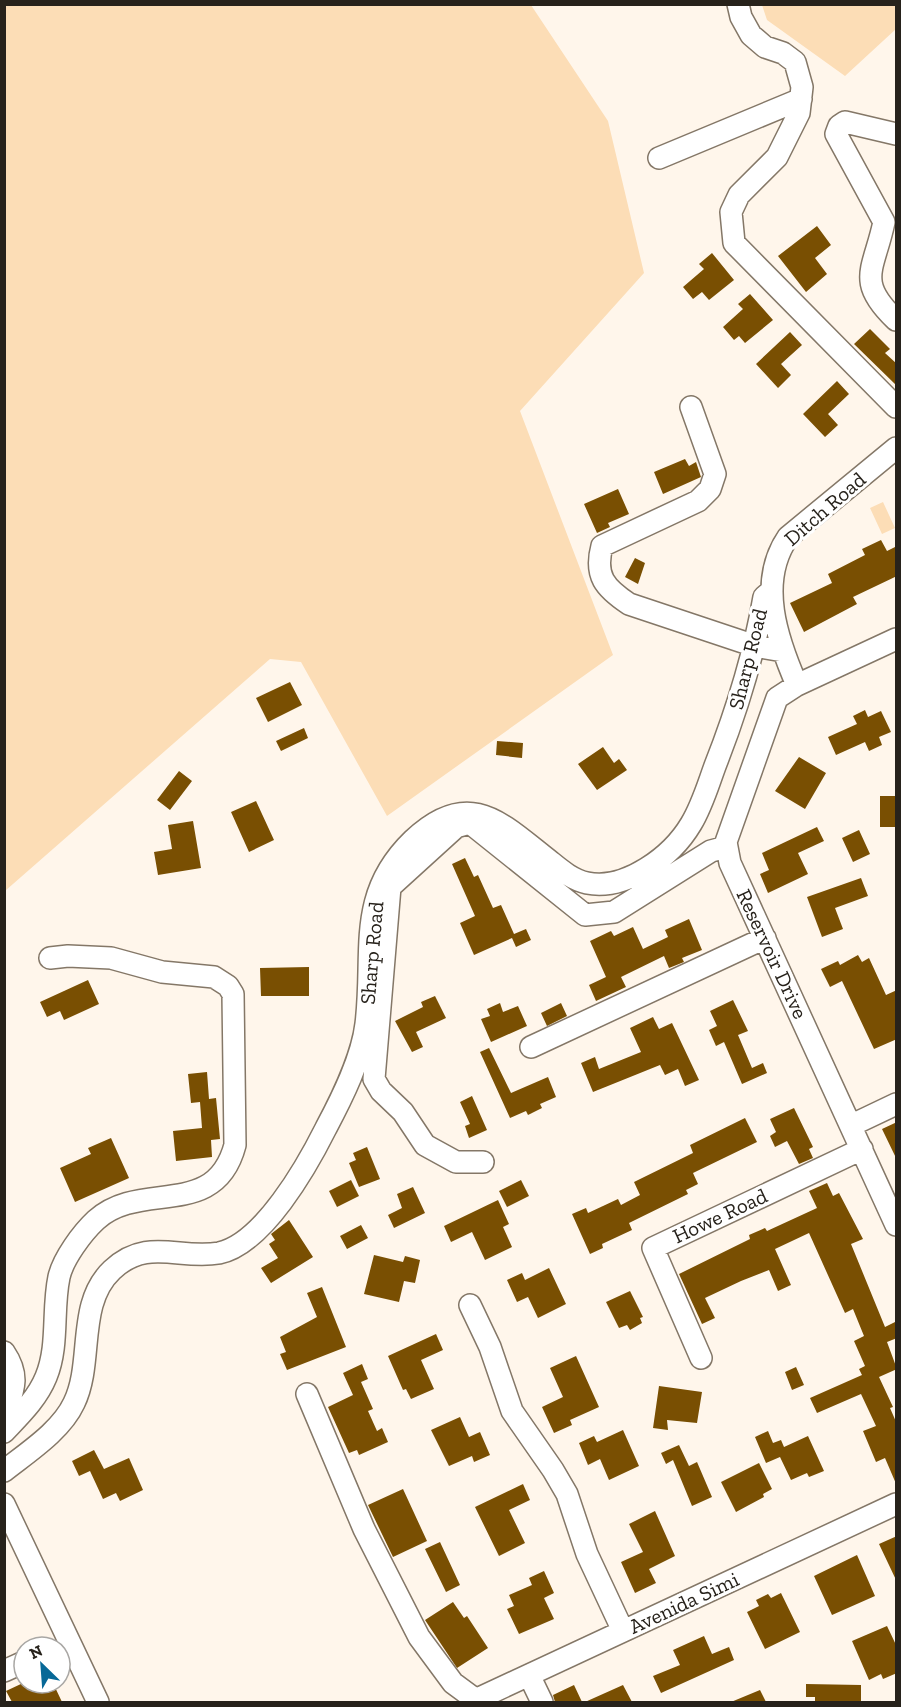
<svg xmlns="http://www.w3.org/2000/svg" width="901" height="1707" font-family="'Zilla Slab',serif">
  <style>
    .green { fill: #fcddb6 }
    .building { fill: #794f02 }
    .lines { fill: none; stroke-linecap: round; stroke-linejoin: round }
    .minor-casing { stroke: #847767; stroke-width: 24 }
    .minor { stroke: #fff; stroke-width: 21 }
    .labels { text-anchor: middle; stroke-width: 6; stroke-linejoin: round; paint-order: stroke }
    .street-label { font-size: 21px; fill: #27221b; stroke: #fff }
  </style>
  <rect width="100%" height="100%" fill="#fff6eb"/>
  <path class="green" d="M5,4L531,5L608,121L644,273L520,411L613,655L387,816L301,662L270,659L5,891Z
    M762,5H896V29L845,76L767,20Z
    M883,502L895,528L882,534L870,508Z"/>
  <path class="building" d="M817,226L831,245L815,258L827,274L806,292L778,256Z
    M712,253L734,280L709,300L702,292L693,299L683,287L704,269L699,264Z
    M750,294L773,320L745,343L739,336L734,340L723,327L743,309L738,304Z
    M870,329L890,349L885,353L897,364V386L854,344Z
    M790,332L802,345L781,364L791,375L778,388L756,364Z
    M837,381L849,394L828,414L838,425L825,437L803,414Z
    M685,459L689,466L696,462L701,477L663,494L654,472Z
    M618,489L629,514L608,523L610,527L597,533L584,504Z
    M881,540L887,551L897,546V576L853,597L857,604L804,632L790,603L832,583L828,574L865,555L862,549Z
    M635,558L645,563L638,584L625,577Z
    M290,682L302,705L268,722L256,698Z
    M865,710L868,717L881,711L891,732L879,737L882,745L869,751L865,742L836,755L828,737L857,724L853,716Z
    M304,728L308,738L281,751L276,741Z
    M497,741L523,743L522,758L496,755Z
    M603,747L614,763L619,759L627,770L597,790L578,764Z
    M799,757L826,773L805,809L775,791Z
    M179,771L192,781L170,810L157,800Z
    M880,796H897V827H880Z
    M256,801L274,840L249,852L231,812Z
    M193,821L201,868L158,875L154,852L172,849L168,825Z
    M817,827L824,841L798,853L808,874L768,893L760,874L769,870L762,853Z
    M859,830L870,854L853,862L842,838Z
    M465,858L474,877L478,875L493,908L501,905L514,934L526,929L531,940L516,947L512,938L474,955L460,923L475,916L452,864Z
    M861,878L868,896L835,908L843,929L822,937L807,897Z
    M689,919L702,950L682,958L684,962L669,968L664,956L621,977L626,987L596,1001L589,985L606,977L590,941L611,931L614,936L633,927L643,949L668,937L665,930Z
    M858,955L862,962L869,958L886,995L897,990V1039L874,1049L842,981L830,987L821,969L838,961L840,965Z
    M309,967V996H261L260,968Z
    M88,980L99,1004L64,1020L60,1011L47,1017L40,1002Z
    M435,996L446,1018L416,1032L423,1047L412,1052L395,1021L423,1007L421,1002Z
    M733,1000L748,1031L738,1035L752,1068L763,1063L767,1073L742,1084L724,1042L716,1046L709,1030L717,1026L710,1011Z
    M500,1003L503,1012L518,1006L527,1026L491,1042L481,1019L490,1016L487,1009Z
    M561,1003L567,1016L547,1026L541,1013Z
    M653,1017L659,1029L672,1023L699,1080L685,1086L678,1069L665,1075L660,1065L593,1092L581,1063L595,1057L599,1069L641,1052L630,1028Z
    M489,1048L511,1093L548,1077L556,1097L540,1104L542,1108L528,1115L526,1111L510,1118L480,1052Z
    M207,1072L209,1099L216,1098L220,1139L211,1140L212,1157L176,1161L173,1131L202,1128L200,1102L191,1103L188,1074Z
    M472,1096L487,1130L469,1138L465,1126L470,1124L460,1102Z
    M794,1108L813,1147L809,1149L813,1158L799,1164L787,1141L775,1147L770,1136L776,1132L770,1119Z
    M745,1118L757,1142L693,1173L698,1184L686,1190L688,1194L629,1223L632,1230L602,1244L603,1248L590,1254L572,1214L586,1208L588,1213L618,1199L621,1205L640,1195L634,1182L693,1153L690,1145Z
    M897,1122V1160L882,1129Z
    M111,1138L129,1178L75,1202L60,1168L91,1154L88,1148Z
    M367,1147L380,1179L359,1187L349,1163L356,1160L353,1153Z
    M351,1180L359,1196L337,1207L329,1191Z
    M521,1180L529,1196L507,1207L499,1191Z
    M827,1183L833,1196L839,1193L863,1239L851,1244L885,1327L897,1321V1338L887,1342L897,1369L879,1377L893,1407L890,1408L897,1424V1486L885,1458L876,1462L863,1431L876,1426L861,1394L817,1413L810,1398L862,1375L859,1369L865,1366L854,1341L864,1336L853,1309L845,1313L809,1233L775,1249L791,1285L778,1291L769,1270L741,1281L705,1298L715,1318L702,1324L679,1274L750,1239L749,1235L765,1228L767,1231L817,1208L809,1191Z
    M413,1187L425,1213L394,1228L388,1215L402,1208L397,1194Z
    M498,1200L509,1224L503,1227L512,1247L485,1260L472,1232L451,1242L444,1226Z
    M289,1220L313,1257L271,1283L261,1268L278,1258L269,1244L275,1240L271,1234Z
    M361,1225L368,1238L347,1249L340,1236Z
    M374,1255L403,1262L405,1256L420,1260L415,1283L404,1281L399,1302L364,1294Z
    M549,1268L566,1304L538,1318L528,1297L517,1302L507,1280L522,1273L525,1280Z
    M322,1287L346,1347L287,1370L280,1354L286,1352L280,1337L317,1317L307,1293Z
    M630,1291L643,1317L640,1318L642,1323L630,1330L627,1325L619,1328L606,1302Z
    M436,1334L443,1350L421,1360L434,1389L411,1399L406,1389L403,1390L388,1356Z
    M576,1356L599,1407L570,1420L572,1425L554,1433L542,1407L563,1397L550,1368Z
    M362,1364L368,1379L361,1382L373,1409L368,1411L377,1431L382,1428L388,1442L359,1455L357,1450L349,1453L328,1407L353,1395L343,1373Z
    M796,1367L804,1385L792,1390L785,1372Z
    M659,1386L702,1392L697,1423L667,1420L668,1430L653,1428Z
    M460,1417L469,1437L480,1432L490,1455L474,1462L472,1456L449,1466L431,1430Z
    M623,1430L639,1466L609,1480L600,1459L588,1465L579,1443L594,1436L597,1442Z
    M768,1431L773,1443L781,1440L784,1447L808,1436L824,1471L809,1477L807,1473L791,1480L780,1457L766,1463L755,1437Z
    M679,1445L689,1466L697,1462L712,1497L692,1506L673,1460L666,1464L661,1453Z
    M94,1450L104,1469L129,1458L143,1490L120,1501L116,1493L103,1499L90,1471L79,1476L72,1461Z
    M759,1463L772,1489L763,1494L764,1497L736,1512L721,1482Z
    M523,1484L530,1500L509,1510L525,1543L499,1556L475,1507Z
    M403,1489L427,1541L393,1557L368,1505Z
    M655,1511L675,1556L649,1569L656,1583L635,1593L621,1562L643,1552L629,1524Z
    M897,1536V1582L879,1544Z
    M440,1542L460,1585L446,1592L425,1549Z
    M857,1555L875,1596L832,1615L814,1576Z
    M544,1571L554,1593L544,1598L554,1619L519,1634L507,1609L514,1606L509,1595L532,1585L529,1578Z
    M781,1593L800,1632L765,1649L747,1612L759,1606L756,1600L768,1594L771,1598Z
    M453,1602L464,1618L467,1616L488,1648L457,1668L425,1620Z
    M887,1626L897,1647V1673L883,1679L881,1674L869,1680L852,1641Z
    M704,1636L712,1654L729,1647L734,1660L661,1693L653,1676L680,1665L673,1650Z
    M23,1683H53L62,1702H12L6,1691Z
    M806,1684L861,1685V1702H815V1697H806Z
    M574,1685L582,1702H555L553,1695Z
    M623,1685L632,1702H585Z
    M760,1690L766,1702H731Z"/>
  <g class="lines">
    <g class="minor-casing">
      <path id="minor" d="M738,4L741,17L751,35L765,47L783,53L795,62L802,87L799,113L777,157L739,195L731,212L734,243L896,407
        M896,134L845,122L839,126L836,134L884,222C874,270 855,281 896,320
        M659,158L801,99
        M691,407L715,474L710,489L698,501L602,546C594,576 605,588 629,604L755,646L783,651
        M896,639L797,685L777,698L726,842L730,863L896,1225
        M797,685C777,639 757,582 788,537L896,448
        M531,1047L765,938
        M852,1125L896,1104
        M483,1162H456L425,1145L403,1112L381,1091L374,1079L390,887L456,827L470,823L585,915L614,912L711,851L726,847
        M470,1305L490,1347L512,1411L553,1470L567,1494L587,1554L623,1631
        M4,1352C21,1377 13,1391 4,1418
        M701,1358L653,1248L862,1149
        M307,1394L364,1529L419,1637L453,1683L476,1700
        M4,1432C20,1415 37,1399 46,1377C59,1346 52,1310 59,1277C63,1259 82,1233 96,1220C141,1179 215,1221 235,1145L233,994L228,986L214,977L162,972L111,958L68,956L50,958
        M4,1471C28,1452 61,1431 74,1403C94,1362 76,1304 112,1270C147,1237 179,1260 219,1253C263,1244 307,1166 326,1128C342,1098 362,1058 366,1024C375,952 355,896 413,840C470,786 502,824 551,862C562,871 573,880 587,883C626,891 672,856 691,824C702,806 708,785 715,766C737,710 754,656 764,597L771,591
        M4,1504L98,1702
        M4,1671L24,1662
        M529,1675L542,1702
        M471,1702L896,1504"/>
    </g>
    <use href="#minor" class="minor"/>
  </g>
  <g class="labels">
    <g class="street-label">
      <text transform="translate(825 509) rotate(-41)" y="7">Ditch Road</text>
      <text transform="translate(748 659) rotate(-76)" y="7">Sharp Road</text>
      <text transform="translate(372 953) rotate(-85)" y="7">Sharp Road</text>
      <text transform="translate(772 954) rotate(65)" y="7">Reservoir Drive</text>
      <text transform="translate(720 1216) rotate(-25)" y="7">Howe Road</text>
      <text transform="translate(684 1603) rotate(-25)" y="7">Avenida Simi</text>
    </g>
  </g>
  <rect width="901" height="1707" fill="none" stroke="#27221b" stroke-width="12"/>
  <g transform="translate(42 1665) rotate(335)"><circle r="28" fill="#ffffff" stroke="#a9a7a4" stroke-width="1.5"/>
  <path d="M0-4.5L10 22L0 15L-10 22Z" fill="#076897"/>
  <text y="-9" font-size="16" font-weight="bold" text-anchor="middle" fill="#27221b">N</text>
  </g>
</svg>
